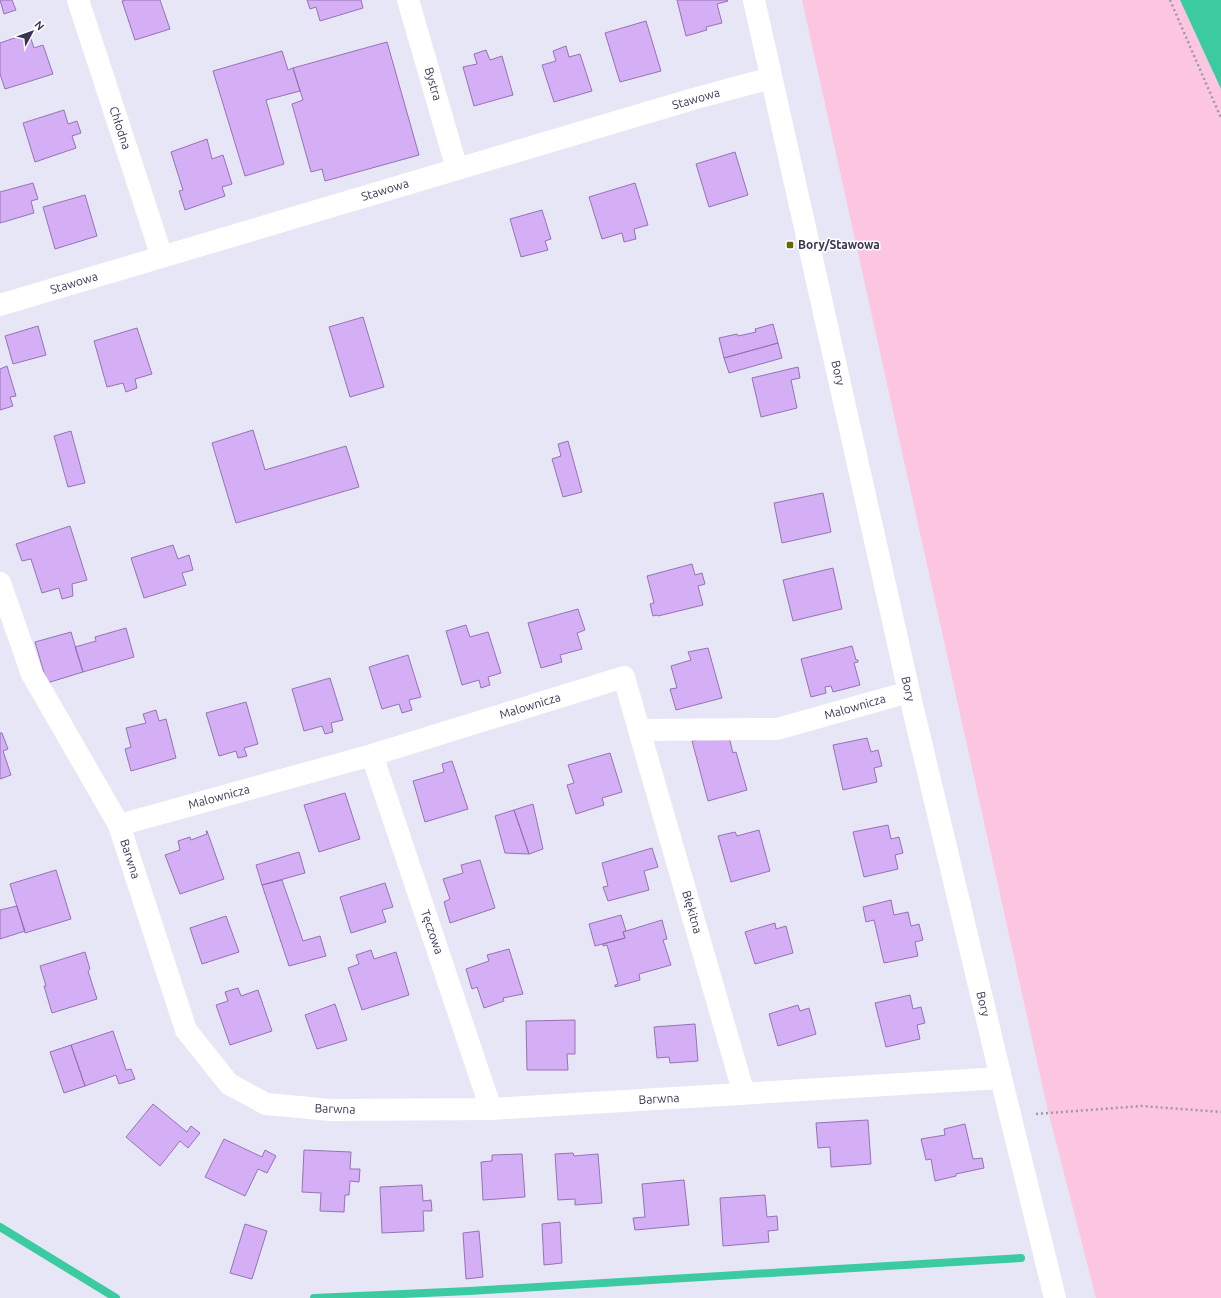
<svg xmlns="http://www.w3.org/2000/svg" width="1221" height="1298" font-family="Ubuntu,sans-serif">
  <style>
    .green { fill: #fdc6e0 }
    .water { fill: #3ccba0 }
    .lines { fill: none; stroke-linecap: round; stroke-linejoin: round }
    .stream { stroke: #3ccba0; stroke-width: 8 }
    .building { fill: #d5aff5; stroke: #9672b4 }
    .path { stroke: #9a98ae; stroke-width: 2.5; stroke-dasharray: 2 3; stroke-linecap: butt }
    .minor { stroke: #fff; stroke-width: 22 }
    .poi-dot { fill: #676600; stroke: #fff; stroke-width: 1.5 }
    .labels { text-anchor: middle; stroke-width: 3; stroke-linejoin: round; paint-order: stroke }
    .street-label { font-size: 12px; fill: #383452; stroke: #fff }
    .poi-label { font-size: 12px; font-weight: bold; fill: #383452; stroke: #fff; text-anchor: start }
  </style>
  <rect width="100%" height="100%" fill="#e7e6f6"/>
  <path class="green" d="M802,0H1180L1221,89V1298H1096L1048,1111Z"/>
  <path class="water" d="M1180,0H1221V89Z"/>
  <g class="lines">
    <path class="stream" d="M0,1227L116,1298
      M314,1298L469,1291L1021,1258"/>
  </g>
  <path class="building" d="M0,0H12L16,10L4,14Z
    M126,0H160L170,29L135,40L122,1Z
    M307,0H361L363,8L320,21L316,7L310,9Z
    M677,0H727L728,1L717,4L722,23L706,27L707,30L686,36Z
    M646,21L661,71L620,82L605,33Z
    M29,33L34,48L43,45L53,74L5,89L0,74V43Z
    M387,42L419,155L325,181L322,169L311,172L292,104L303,100L293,68Z
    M566,46L569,57L580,54L592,91L554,102L542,65L556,61L553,51Z
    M486,50L490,60L502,56L513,95L474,106L463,67L477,64L474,54Z
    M282,51L288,70L293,68L300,91L266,100L284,164L245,176L213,71Z
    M64,110L68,124L77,121L81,133L72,136L76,148L35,162L23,123Z
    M207,139L212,159L223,155L232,184L222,187L225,196L185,210L179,191L183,190L171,152Z
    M735,152L748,195L709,207L696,164Z
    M33,183L38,199L31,201L34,213L0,223V192Z
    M635,183L648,225L634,229L636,239L624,242L622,233L602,239L589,197Z
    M85,195L97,236L55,249L43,207Z
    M542,210L551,239L545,241L548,250L521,257L510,219Z
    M363,317L384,387L350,397L329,327Z
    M773,324L778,343L724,358L719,338L737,334L738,336L756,332L755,329Z
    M38,326L46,355L13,364L5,336Z
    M137,328L152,374L135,379L137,388L126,392L123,383L107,387L94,341Z
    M778,343L782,358L729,373L724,358Z
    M7,366L16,396L10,397L13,406L0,410V369Z
    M798,367L800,378L791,380L797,408L761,417L752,378Z
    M253,430L265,470L346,446L359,487L236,523L212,443Z
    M71,431L85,483L68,487L54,436Z
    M568,441L582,492L563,497L552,459L561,456L558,444Z
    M823,493L831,532L782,543L774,503Z
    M70,526L87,580L72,584L73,596L62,599L59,588L42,593L31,559L22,561L16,544Z
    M173,545L178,559L189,555L193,570L182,573L186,585L144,598L131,558Z
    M692,564L695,575L702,573L705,584L698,586L703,605L658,616L657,615L653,616L650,604L654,603L647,576Z
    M833,568L842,609L793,621L783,580Z
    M578,609L585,630L577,633L582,649L560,655L562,662L541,668L528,623Z
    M466,625L470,637L488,632L501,673L488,677L490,685L481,688L479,680L462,685L446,631Z
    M126,628L134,657L83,672L75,647L96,641L95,637Z
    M71,632L83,672L47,683L35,642Z
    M852,646L856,660H858V662L854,663L860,685L833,692L831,686L825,687L826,693L811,697L801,659Z
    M708,648L722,698L676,710L670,689L677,688L671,666L691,660L688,652Z
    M408,655L421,697L409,700L412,710L402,713L399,704L382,709L369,667Z
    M330,678L343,720L331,723L333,732L325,734L322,726L304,731L292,689Z
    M246,702L258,744L244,748L247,756L238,758L236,751L219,756L206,713Z
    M156,710L159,721L166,719L176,758L131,771L125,749L131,747L126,728L146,723L143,714Z
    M0,733H2L8,749L3,751L11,775L0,779Z
    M716,736L729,737L733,753L736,752L747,790L708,801L692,741Z
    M867,738L871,752L878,750L882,766L874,768L877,782L843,790L833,745Z
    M610,753L622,792L602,798L604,805L576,814L567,785L574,783L568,765Z
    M452,761L468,809L425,822L413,781L444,772L442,764Z
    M345,793L360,839L319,852L304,805Z
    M533,804L543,849L529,854L514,810Z
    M514,810L529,854L505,853L495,816Z
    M888,825L891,839L899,837L903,853L895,855L898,869L864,877L853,832Z
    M759,830L770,871L731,882L718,836L735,832L737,836Z
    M206,831H207L224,879L180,894L165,855L180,850L178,841L190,837L191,840L207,834Z
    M652,848L658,867L644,871L649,890L608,901L603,887L608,886L602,863Z
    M299,852L305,873L262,885L256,865Z
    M480,860L495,908L450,923L444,902L450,899L443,879L463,873L461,865Z
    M56,870L71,919L25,933L10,884Z
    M282,880L303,941L320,936L326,956L289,966L262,885Z
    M385,883L393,907L382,910L386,922L351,933L340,897Z
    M891,900L894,915L908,912L911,926L919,924L923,940L915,942L918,956L884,963L874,920L866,922L863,907Z
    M17,906L25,931L0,939V910Z
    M621,915L626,931L623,932L625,938L595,946L589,924Z
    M226,916L239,952L202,964L190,928Z
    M662,920L667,939L663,940L671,965L639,974L640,980L615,987V985L618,984L607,945L603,946V944L625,938L623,932Z
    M775,923L776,929L786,926L793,953L755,964L745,932Z
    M509,949L523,994L503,998L504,1001L484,1008L477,987L472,989L466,969L489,961L487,955Z
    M371,950L374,959L396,952L409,995L362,1010L348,968L359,964L356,955Z
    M85,952L90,969L88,971L97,999L52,1013L44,986H46L40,966Z
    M238,988L241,996L258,990L272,1031L230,1045L216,1005L228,1001L225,992Z
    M910,995L913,1009L921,1007L925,1023L917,1025L920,1039L886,1047L875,1003Z
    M335,1004L347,1040L317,1049L305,1015Z
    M798,1005L800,1011L809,1008L816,1034L778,1046L769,1014Z
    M575,1020V1054H567L568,1070H527L526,1021Z
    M695,1024L698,1061L670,1063L669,1057L657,1058L654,1027Z
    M113,1031L126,1070L131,1069L135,1079L119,1084L116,1075L85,1086L71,1045Z
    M71,1045L85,1086L64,1093L50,1052Z
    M153,1104L187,1132L191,1126L200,1133L188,1148L180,1141L160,1166L126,1137Z
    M868,1120L871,1164L831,1167L830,1147L818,1148L816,1123Z
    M965,1124L973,1159L982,1158L984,1168L956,1174V1176L935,1181L931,1159L926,1160L921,1139L945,1135L944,1129Z
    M224,1139L262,1157L265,1150L276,1156L267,1173L258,1169L245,1196L205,1177Z
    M304,1150L351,1152L350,1169H360L359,1182L350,1181L349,1195H345L344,1212L320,1211L321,1193L302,1192Z
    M573,1153L574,1156L598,1154L602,1203L575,1205V1199L558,1200L555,1154Z
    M522,1154L525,1197L483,1200L481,1162L492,1161V1155Z
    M684,1180L689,1225L635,1230L633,1218L645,1217L642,1184Z
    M422,1185L423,1201L431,1200L432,1211H423L424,1231L382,1233L380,1187Z
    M765,1195L767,1217L777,1216L778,1230L768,1231L769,1242L723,1246L720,1198Z
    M560,1222L562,1263L544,1265L542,1224Z
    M245,1224L267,1231L252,1279L230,1273Z
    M479,1231L483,1277L466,1279L463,1233Z"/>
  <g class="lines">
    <path class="path" d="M1170,0L1221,118
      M1036,1114L1141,1106L1221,1112"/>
    <path class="minor" d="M78,0L162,257
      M408,0L457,169
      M754,0L909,692L1001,1078L1055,1298
      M0,305L693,99L771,78
      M0,583L32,674L119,825L186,1030L229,1084L266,1104L331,1110L491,1109L1001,1078
      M639,730L744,1094
      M372,755L491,1109
      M119,825L372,755L624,677L639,730L777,729L909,692"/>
  </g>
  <rect class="poi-dot" x="786" y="241" width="8" height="8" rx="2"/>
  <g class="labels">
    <g class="street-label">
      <text transform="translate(433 84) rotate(74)" y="4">Bystra</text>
      <text transform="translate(696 99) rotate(-16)" y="4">Stawowa</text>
      <text transform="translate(120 128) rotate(72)" y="4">Chłodna</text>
      <text transform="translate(385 190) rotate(-17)" y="4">Stawowa</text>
      <text transform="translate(74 283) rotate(-17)" y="4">Stawowa</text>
      <text transform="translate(838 373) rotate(77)" y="4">Bory</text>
      <text transform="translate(908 689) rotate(77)" y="4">Bory</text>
      <text transform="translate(530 706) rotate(-17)" y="4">Malownicza</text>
      <text transform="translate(855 707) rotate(-16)" y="4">Malownicza</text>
      <text transform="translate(219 797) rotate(-15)" y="4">Malownicza</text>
      <text transform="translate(130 859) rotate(72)" y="4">Barwna</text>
      <text transform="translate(692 912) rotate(74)" y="4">Błękitna</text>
      <text transform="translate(432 932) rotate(71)" y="4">Tęczowa</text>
      <text transform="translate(983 1004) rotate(77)" y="4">Bory</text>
      <text transform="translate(659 1099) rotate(-3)" y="4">Barwna</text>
      <text transform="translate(335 1109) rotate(2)" y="4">Barwna</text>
    </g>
    <g class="poi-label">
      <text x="798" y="249">Bory/Stawowa</text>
    </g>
  </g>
  <g transform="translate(32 32) rotate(49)" stroke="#ffffff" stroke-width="3" paint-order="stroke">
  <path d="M0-3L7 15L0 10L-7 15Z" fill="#383452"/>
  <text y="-6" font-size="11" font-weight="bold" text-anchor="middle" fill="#383452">N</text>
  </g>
</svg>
